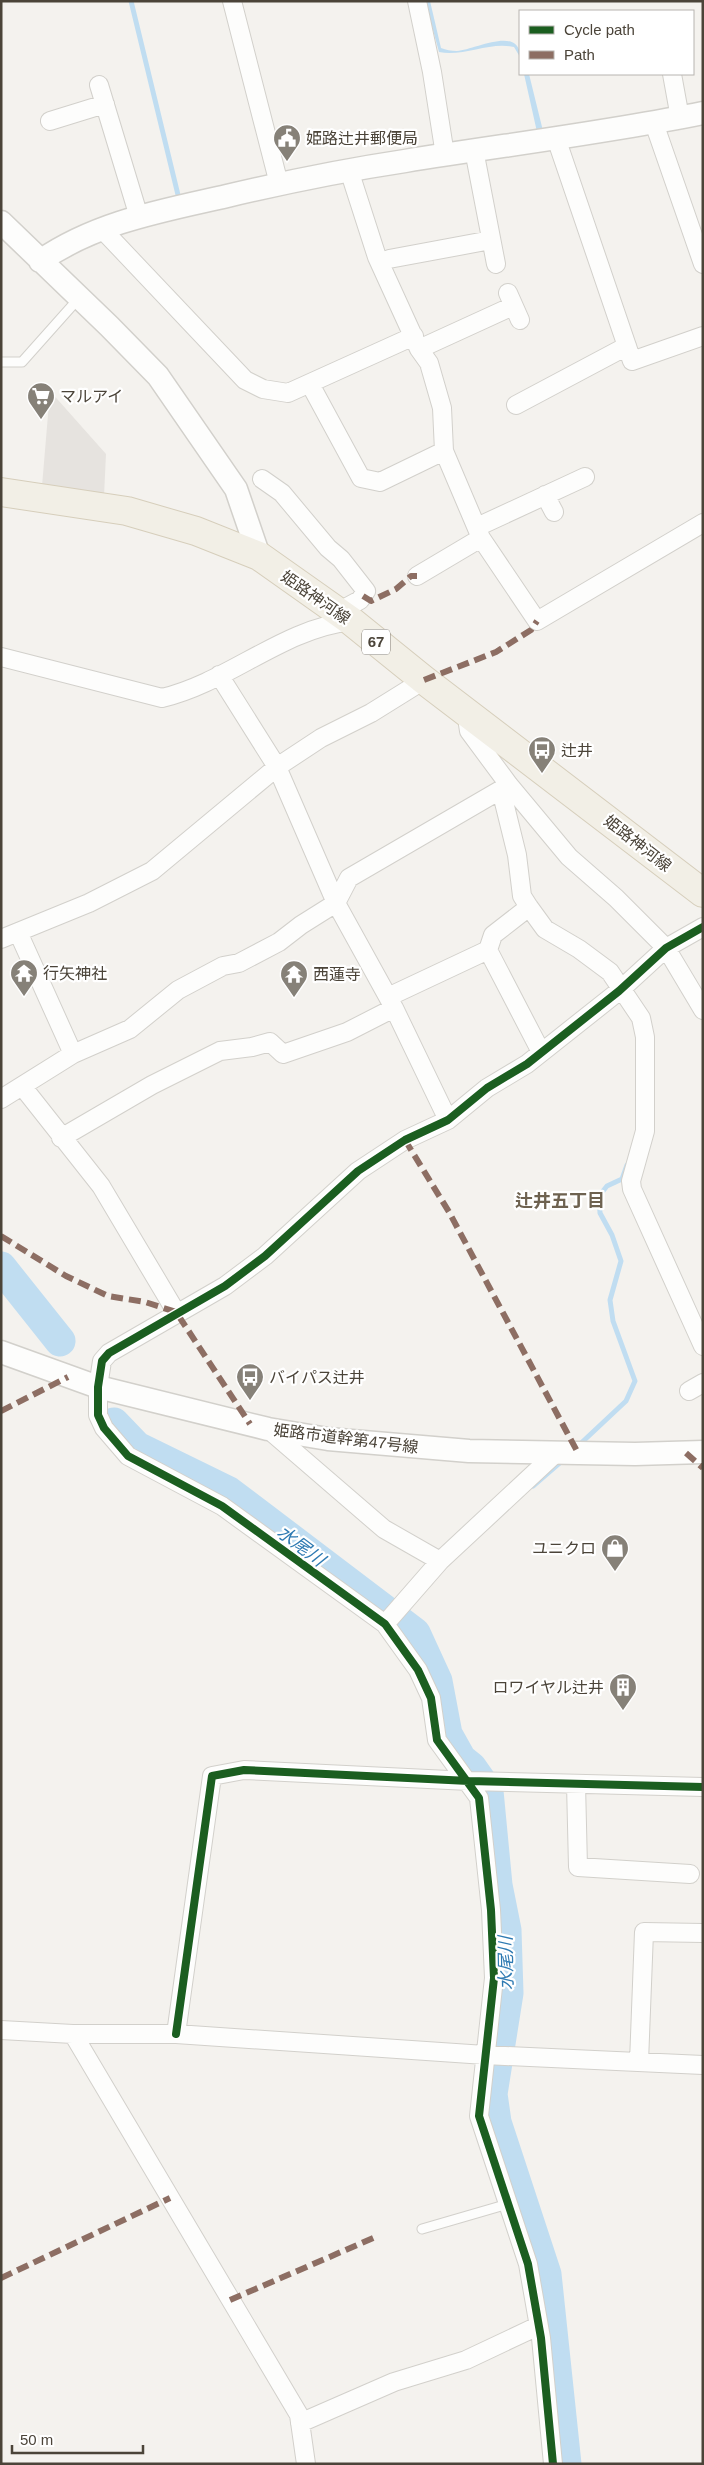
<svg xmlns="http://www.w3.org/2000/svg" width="704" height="2465" font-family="Arial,'Noto Sans JP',sans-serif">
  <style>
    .parking { fill: #e6e3df }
    .water { fill: #c0ddf1 }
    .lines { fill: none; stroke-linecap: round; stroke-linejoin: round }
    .stream { stroke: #c0ddf1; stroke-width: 5 }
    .river { stroke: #c0ddf1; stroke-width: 31 }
    .service-casing { stroke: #d2d0cb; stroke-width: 11 }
    .minor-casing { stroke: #d2d0cb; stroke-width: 20 }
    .tertiary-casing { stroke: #d2d0cb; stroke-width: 25 }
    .primary-casing { stroke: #d6cebb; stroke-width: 30 }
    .service { stroke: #fdfdfc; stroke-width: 9 }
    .minor { stroke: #fdfdfc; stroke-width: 18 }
    .tertiary { stroke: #fdfdfc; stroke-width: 22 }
    .primary { stroke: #f2efe6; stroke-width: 28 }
    .quiet { stroke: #8d6e63; stroke-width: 6; stroke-dasharray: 12 6; stroke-linecap: butt }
    .cycleway-casing { stroke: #fff; stroke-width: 11 }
    .cycleway { stroke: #1b5e20; stroke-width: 8 }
    .labels { text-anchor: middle; stroke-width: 4.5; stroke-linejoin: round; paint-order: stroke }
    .shield { fill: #fff; stroke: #817c74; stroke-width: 1 }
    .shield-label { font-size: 15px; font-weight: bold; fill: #4b4439 }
    .poi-label { font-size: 16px; fill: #4b4439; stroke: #fff; text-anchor: start }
    .street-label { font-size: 16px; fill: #4b4439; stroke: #fff }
    .neighbourhood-label { font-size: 18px; font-weight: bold; fill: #6e6250; stroke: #fff }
    .water-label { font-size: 18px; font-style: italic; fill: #2e7ab2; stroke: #fff }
  </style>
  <rect width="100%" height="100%" fill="#f4f2ee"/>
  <path class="parking" d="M50,391L106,454L104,496L42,486Z"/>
  <path class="water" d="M425,1H430L441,48C446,50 451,51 457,51C474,50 520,25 520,57L514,47C490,41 464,57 439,52Z
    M524,74H529L543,131L537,132Z"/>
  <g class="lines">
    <path class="stream" d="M131,1L179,199
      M578,1446L626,1401L635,1381L613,1321L610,1300L621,1261L612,1235L600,1213L599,1196L607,1186L622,1179L627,1165
      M533,1486L563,1460"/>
    <path class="river" d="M1,1267L60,1341
      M114,1423L137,1447L229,1492L415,1633L437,1681L447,1734L461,1759L471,1767L488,1791L497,1885L506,1930L508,1993L492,2094L496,2122L546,2274L566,2464"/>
    <g class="service-casing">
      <path id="service" d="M1,362H22L79,298
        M422,2229L508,2204"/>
    </g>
    <g class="minor-casing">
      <path id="minor" d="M232,1L279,184
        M417,1L432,72L445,155
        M672,74L680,118
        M99,85L139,217
        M50,121L105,104
        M654,123L703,264
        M556,138L632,361L703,336
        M474,150L496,264
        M349,170L377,257L419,349L429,363L442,408L444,451L481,538L537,621L703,523
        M101,228L245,380L263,389L288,393L414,336
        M389,259L491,240
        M508,293L520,320
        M419,349L513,306
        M310,384L361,478L380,482L444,451
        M516,405L627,346
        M262,479L282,493L328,548L341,559L366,591L360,600L338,612
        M545,495L554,512
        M477,527L585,477
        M417,576L481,538
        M1,657L162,698C229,682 282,629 351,621
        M219,675L277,767L336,903L394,1008L448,1120
        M466,711L469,731L509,785L569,857L616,898L666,948L703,1010
        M501,790L517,855L522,896L529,907L545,929L579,949L610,972L641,1018L645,1037V1131L631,1181L632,1189L703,1346
        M18,932L89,903L152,871L277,767L321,738L371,713L424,680
        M1,939L18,932L73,1054
        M488,950L541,1052
        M388,997L488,950L493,935L529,907
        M22,1086L101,1186L176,1312
        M1,1099L73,1054L130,1029L178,990L223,966L239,963L279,942L301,925L336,903L349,878L509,785
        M61,1138L152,1085L220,1051L252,1047L270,1042L283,1054L347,1032L394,1008
        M689,1391L703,1383
        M268,1429L384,1529L440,1561
        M385,1624L440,1561L556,1453
        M576,1784L578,1867L690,1874
        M1,2030L73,2034H176L485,2055L703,2065
        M73,2034L299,2415L306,2464
        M176,2034L212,1776L244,1770L469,1781L703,1787
        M639,2062L644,1932L703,1933
        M300,2423L394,2382L466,2360L538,2326
        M553,2464L541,2338L528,2264L479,2116L494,1978L491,1910L479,1798L437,1740L431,1698L418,1670L385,1624L222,1506L128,1456L104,1428L98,1415V1387L102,1361L109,1353L225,1286L265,1256L358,1171L405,1140L448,1120L487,1088L527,1064L619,991L666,948L703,927"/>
    </g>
    <g class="tertiary-casing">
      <path id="tertiary" d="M1,222L109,326L158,376L236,489L259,556
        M40,261C97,222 161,211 227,196C286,182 345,170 405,161C504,145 604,133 703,113
        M1,1352L98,1387L268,1429L328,1439L469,1451L635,1454L703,1452"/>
    </g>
    <g class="primary-casing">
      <path id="primary" d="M1,492L127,511L196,531L259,556L351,621L424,680L703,893"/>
    </g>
    <use href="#service" class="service"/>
    <use href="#minor" class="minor"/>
    <use href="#tertiary" class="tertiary"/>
    <use href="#primary" class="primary"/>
    <path class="quiet" d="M363,596L371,601L396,589L411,576H417
      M424,680L496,652L531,630L537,621
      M405,1140L449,1212L578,1453
      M1,1236L66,1276L108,1296L145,1302L176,1312L250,1424
      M1,1411L68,1377
      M686,1453L703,1468
      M1,2278L170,2198
      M230,2300L378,2236"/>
    <g class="cycleway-casing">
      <path id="cycleway" d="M176,2034L212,1776L244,1770L469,1781L703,1787
        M553,2464L541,2338L528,2264L479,2116L494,1978L491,1910L479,1798L437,1740L431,1698L418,1670L385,1624L222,1506L128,1456L104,1428L98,1415V1387L102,1361L109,1353L225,1286L265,1256L358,1171L405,1140L448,1120L487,1088L527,1064L619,991L666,948L703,927"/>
    </g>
    <use href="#cycleway" class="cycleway"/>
  </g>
  <defs>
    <g id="civic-pin" transform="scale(1.4375)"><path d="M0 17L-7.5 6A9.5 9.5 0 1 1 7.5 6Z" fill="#868178" stroke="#fff"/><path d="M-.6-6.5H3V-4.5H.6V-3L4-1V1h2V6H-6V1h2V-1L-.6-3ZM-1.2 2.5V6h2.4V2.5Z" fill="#fff"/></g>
    <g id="supermarket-pin" transform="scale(1.4375)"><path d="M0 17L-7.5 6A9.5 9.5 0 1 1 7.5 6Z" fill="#868178" stroke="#fff"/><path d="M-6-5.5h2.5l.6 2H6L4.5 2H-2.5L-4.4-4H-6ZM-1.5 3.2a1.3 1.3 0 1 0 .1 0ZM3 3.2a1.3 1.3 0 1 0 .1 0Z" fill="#fff"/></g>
    <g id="bus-pin" transform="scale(1.4375)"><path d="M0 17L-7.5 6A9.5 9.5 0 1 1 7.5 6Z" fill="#868178" stroke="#fff"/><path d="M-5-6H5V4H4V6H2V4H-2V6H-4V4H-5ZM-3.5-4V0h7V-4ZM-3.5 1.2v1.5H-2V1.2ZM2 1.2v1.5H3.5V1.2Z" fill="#fff"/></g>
    <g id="temple-pin" transform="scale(1.4375)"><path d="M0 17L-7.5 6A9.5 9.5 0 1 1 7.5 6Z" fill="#868178" stroke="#fff"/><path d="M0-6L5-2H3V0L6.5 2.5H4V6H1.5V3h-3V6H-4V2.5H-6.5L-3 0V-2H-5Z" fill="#fff"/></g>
    <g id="shop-pin" transform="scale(1.4375)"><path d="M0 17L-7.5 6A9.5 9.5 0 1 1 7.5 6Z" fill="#868178" stroke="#fff"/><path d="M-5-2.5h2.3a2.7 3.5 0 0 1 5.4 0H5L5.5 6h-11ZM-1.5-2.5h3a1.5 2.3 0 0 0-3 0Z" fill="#fff"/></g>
    <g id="building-pin" transform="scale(1.4375)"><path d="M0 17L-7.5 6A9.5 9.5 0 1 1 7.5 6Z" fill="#868178" stroke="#fff"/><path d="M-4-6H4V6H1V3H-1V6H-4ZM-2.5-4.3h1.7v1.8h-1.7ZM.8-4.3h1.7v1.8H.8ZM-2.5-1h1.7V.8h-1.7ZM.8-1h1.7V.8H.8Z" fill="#fff"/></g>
  </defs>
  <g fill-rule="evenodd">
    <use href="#civic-pin" x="287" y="138"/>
    <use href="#supermarket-pin" x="41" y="396"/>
    <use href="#bus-pin" x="542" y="750"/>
    <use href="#temple-pin" x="24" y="973"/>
    <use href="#temple-pin" x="294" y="974"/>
    <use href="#bus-pin" x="250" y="1377"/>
    <use href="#shop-pin" x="615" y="1548"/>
    <use href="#building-pin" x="623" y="1687"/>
  </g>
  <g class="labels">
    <rect class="shield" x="362" y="629.5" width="28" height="25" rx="4"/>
    <g class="shield-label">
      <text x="376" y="647">67</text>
    </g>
    <g class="poi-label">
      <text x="306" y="144">姫路辻井郵便局</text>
      <text x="60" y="402">マルアイ</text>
      <text x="561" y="756">辻井</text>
      <text x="43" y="979">行矢神社</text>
      <text x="313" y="980">西蓮寺</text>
      <text x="269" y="1383">バイパス辻井</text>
      <text x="596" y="1554" text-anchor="end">ユニクロ</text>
      <text x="604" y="1693" text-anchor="end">ロワイヤル辻井</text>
    </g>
    <g class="street-label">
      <text transform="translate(316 597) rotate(35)" y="6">姫路神河線</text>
      <text transform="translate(638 843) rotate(38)" y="6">姫路神河線</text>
      <text transform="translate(346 1438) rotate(7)" y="6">姫路市道幹第47号線</text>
    </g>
    <g class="neighbourhood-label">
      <text x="560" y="1207">辻井五丁目</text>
    </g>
    <g class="water-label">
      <text transform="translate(301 1546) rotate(37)" y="6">水尾川</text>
      <text transform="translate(506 1963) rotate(-91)" y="6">水尾川</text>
    </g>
  </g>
  <rect width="704" height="2465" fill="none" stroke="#4b4439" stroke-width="5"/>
  <rect x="519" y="10" width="175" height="65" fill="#ffffff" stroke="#b7b4b0"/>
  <rect x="529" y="26" width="25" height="8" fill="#1b5e20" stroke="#b7b4b0"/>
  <text x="564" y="35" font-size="15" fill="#4b4439">Cycle path</text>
  <rect x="529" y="51" width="25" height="8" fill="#8d6e63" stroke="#b7b4b0"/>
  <text x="564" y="60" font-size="15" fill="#4b4439">Path</text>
  <path d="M12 2445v8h131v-8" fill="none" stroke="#4b4439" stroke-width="2.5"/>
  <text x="20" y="2445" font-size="15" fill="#4b4439" stroke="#ffffff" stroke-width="4" paint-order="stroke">50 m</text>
</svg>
